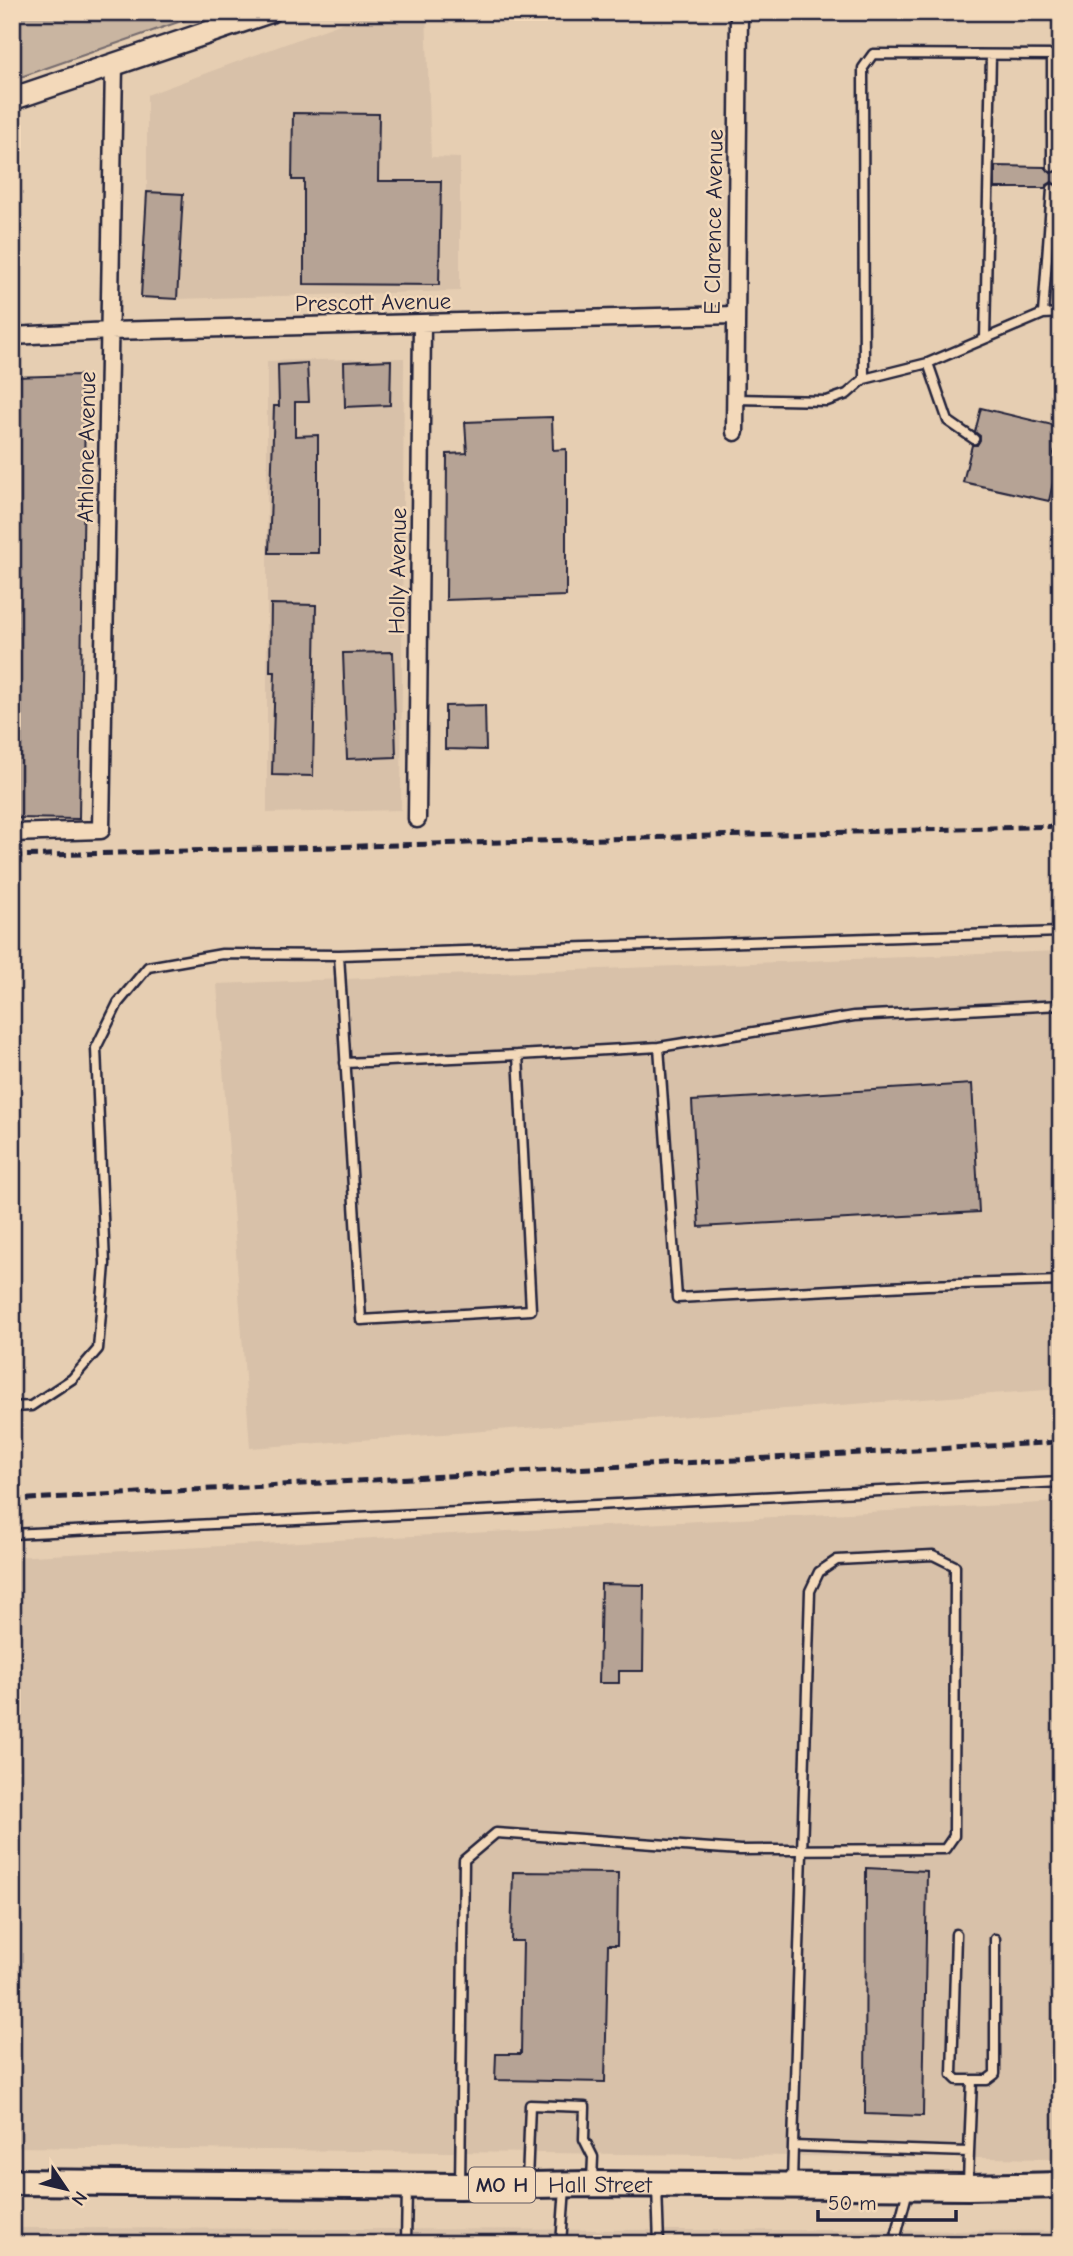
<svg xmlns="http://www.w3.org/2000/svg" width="1073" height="2256" font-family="'Comic Neue',sans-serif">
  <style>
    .built { fill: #d8c1a9 }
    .green { fill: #c9b5a1; stroke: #766c6e; stroke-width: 2 }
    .building { fill: #b6a395; stroke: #22223b; stroke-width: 2 }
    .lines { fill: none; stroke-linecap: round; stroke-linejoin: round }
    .lane-casing { stroke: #22223b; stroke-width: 13 }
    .street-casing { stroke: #22223b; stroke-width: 21 }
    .secondary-casing { stroke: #22223b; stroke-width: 26 }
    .primary-casing { stroke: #22223b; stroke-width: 30 }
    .lane { stroke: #f3d9ba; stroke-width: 8 }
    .street { stroke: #f3d9ba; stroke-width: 16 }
    .secondary { stroke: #f3d9ba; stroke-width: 21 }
    .primary { stroke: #f3d9ba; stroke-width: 24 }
    .rail { stroke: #22223b; stroke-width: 5; stroke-dasharray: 10 5; stroke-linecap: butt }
    .labels { text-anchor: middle; stroke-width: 5; stroke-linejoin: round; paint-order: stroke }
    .shield { fill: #f3d9ba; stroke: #615961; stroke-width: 2 }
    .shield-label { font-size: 21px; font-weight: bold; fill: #22223b }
    .street-label { font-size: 23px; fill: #22223b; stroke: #f3d9ba }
  </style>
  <rect width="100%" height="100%" fill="#e6ceb2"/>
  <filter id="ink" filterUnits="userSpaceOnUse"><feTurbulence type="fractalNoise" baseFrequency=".0143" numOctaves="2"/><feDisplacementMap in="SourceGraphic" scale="14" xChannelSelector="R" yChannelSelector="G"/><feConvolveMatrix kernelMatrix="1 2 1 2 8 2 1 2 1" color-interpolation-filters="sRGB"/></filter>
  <g filter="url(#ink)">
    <path class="built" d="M372,12H426L431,157L460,158V291L177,299L141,297L147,192V95Z
      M404,358L401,810L267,813V361Z
      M1061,951V1389L250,1448L217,984Z
      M1061,1502V2159L12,2147V1557Z
      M12,2228L1061,2231V2244H12Z"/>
    <path class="green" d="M12,12H207L12,80Z"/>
    <path class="building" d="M293,113L379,114L378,181H441L439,285L304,284V180H292Z
      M995,166L1045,167L1051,173L1061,167V189L1052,182L1047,185L1045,188H995Z
      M147,192L183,194L177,299L141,297Z
      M391,360L390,405L345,407L344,362Z
      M307,363L309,402H295V436L318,435V553H269L274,406H279L278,365Z
      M80,375L81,406H85L79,819L12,818L13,377Z
      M981,408L1061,427V447L1056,449L1054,453L1055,458L1058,460L1049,501L963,482L972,445H977L980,440V436L975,432Z
      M552,417L553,450L566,449V596L446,600L447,454L467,453L465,422L518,420V418Z
      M271,604L316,605L313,776L272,775L275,672H270Z
      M393,652L396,757L347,759L343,653Z
      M485,705L486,750L445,749V706Z
      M972,1084L979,1212L699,1227L692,1101Z
      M601,1584L644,1585L643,1671H619V1683H599Z
      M866,1868L927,1871L923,2116L865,2114Z
      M513,1872L618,1873L617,1945H608L605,2082L495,2080L496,2054H521L523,1941H511Z"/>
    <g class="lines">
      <g class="lane-casing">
        <path id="lane" d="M1052,167V56
          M1043,314L1052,189
          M985,338L991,55
          M928,363L948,421L974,439
          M864,379L928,363L1043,314L1061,313
          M735,399L827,401L847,394L864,379L863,68L873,54L1061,55
          M1060,454H1061
          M339,955L361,1320L531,1310L518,1055L659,1047
          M1061,1005L854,1016L659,1047L677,1298L927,1285L1061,1281
          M345,1063L518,1055
          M12,1407L31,1406L72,1379L98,1349L105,1264L96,1048L118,1003L148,967L222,954L339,955L1061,932
          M12,1534L1061,1482
          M956,1934L952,2075L957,2080H987L995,2074V1939
          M969,2152L972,2080
          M527,2181L530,2105L585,2107L584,2139L593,2157L592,2181
          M792,2183L793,2146L969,2152L968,2184
          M460,2185L464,1860L496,1833L740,1850L945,1849L954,1836L955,1566L933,1555L837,1560L819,1572L810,1591L793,2146
          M657,2187L659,2244
          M406,2244L407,2188
          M561,2244L565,2187
          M894,2244L908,2190"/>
      </g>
      <g class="street-casing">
        <path id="street" d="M12,336L110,331L735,315
          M735,432L739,12
          M417,819L422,324
          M12,833L101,830L114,64"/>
      </g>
      <g class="secondary-casing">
        <path id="secondary" d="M12,99L269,12"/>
      </g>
      <g class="primary-casing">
        <g id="primary">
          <path id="s1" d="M12,2182L460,2186L592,2184L968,2187L1061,2185"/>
        </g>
      </g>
      <use href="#lane" class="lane"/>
      <use href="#street" class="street"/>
      <use href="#secondary" class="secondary"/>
      <use href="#primary" class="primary"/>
      <path class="rail" d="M12,856L1061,826
        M12,1500L1061,1442"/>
    </g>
  </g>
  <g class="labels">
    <rect class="shield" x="469" y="2167.5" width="66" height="35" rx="5"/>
    <g class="shield-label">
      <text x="502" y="2192">MO H</text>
    </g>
    <g class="street-label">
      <text transform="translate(713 222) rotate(-89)" y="8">E Clarence Avenue</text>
      <text transform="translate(373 302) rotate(-1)" y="8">Prescott Avenue</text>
      <text transform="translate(86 447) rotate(-89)" y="8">Athlone Avenue</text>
      <text transform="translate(397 571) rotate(-89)" y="8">Holly Avenue</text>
      <text dy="8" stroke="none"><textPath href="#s1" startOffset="588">Hall Street</textPath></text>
    </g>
  </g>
  <rect width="1073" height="2256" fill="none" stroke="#f3d9ba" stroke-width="42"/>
  <rect x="21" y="21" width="1031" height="2214" fill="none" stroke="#22223b" stroke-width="2.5" filter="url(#ink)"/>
  <g transform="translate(66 2189) rotate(125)" stroke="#f3d9ba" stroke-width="5" paint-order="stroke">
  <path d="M0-5L12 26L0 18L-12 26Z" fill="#22223b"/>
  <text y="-10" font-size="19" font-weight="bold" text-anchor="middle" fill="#22223b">N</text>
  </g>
  <path d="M818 2210v10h138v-10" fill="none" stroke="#22223b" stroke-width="3.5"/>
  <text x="828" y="2210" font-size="21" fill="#22223b" stroke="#f3d9ba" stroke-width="5" paint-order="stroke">50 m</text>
</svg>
